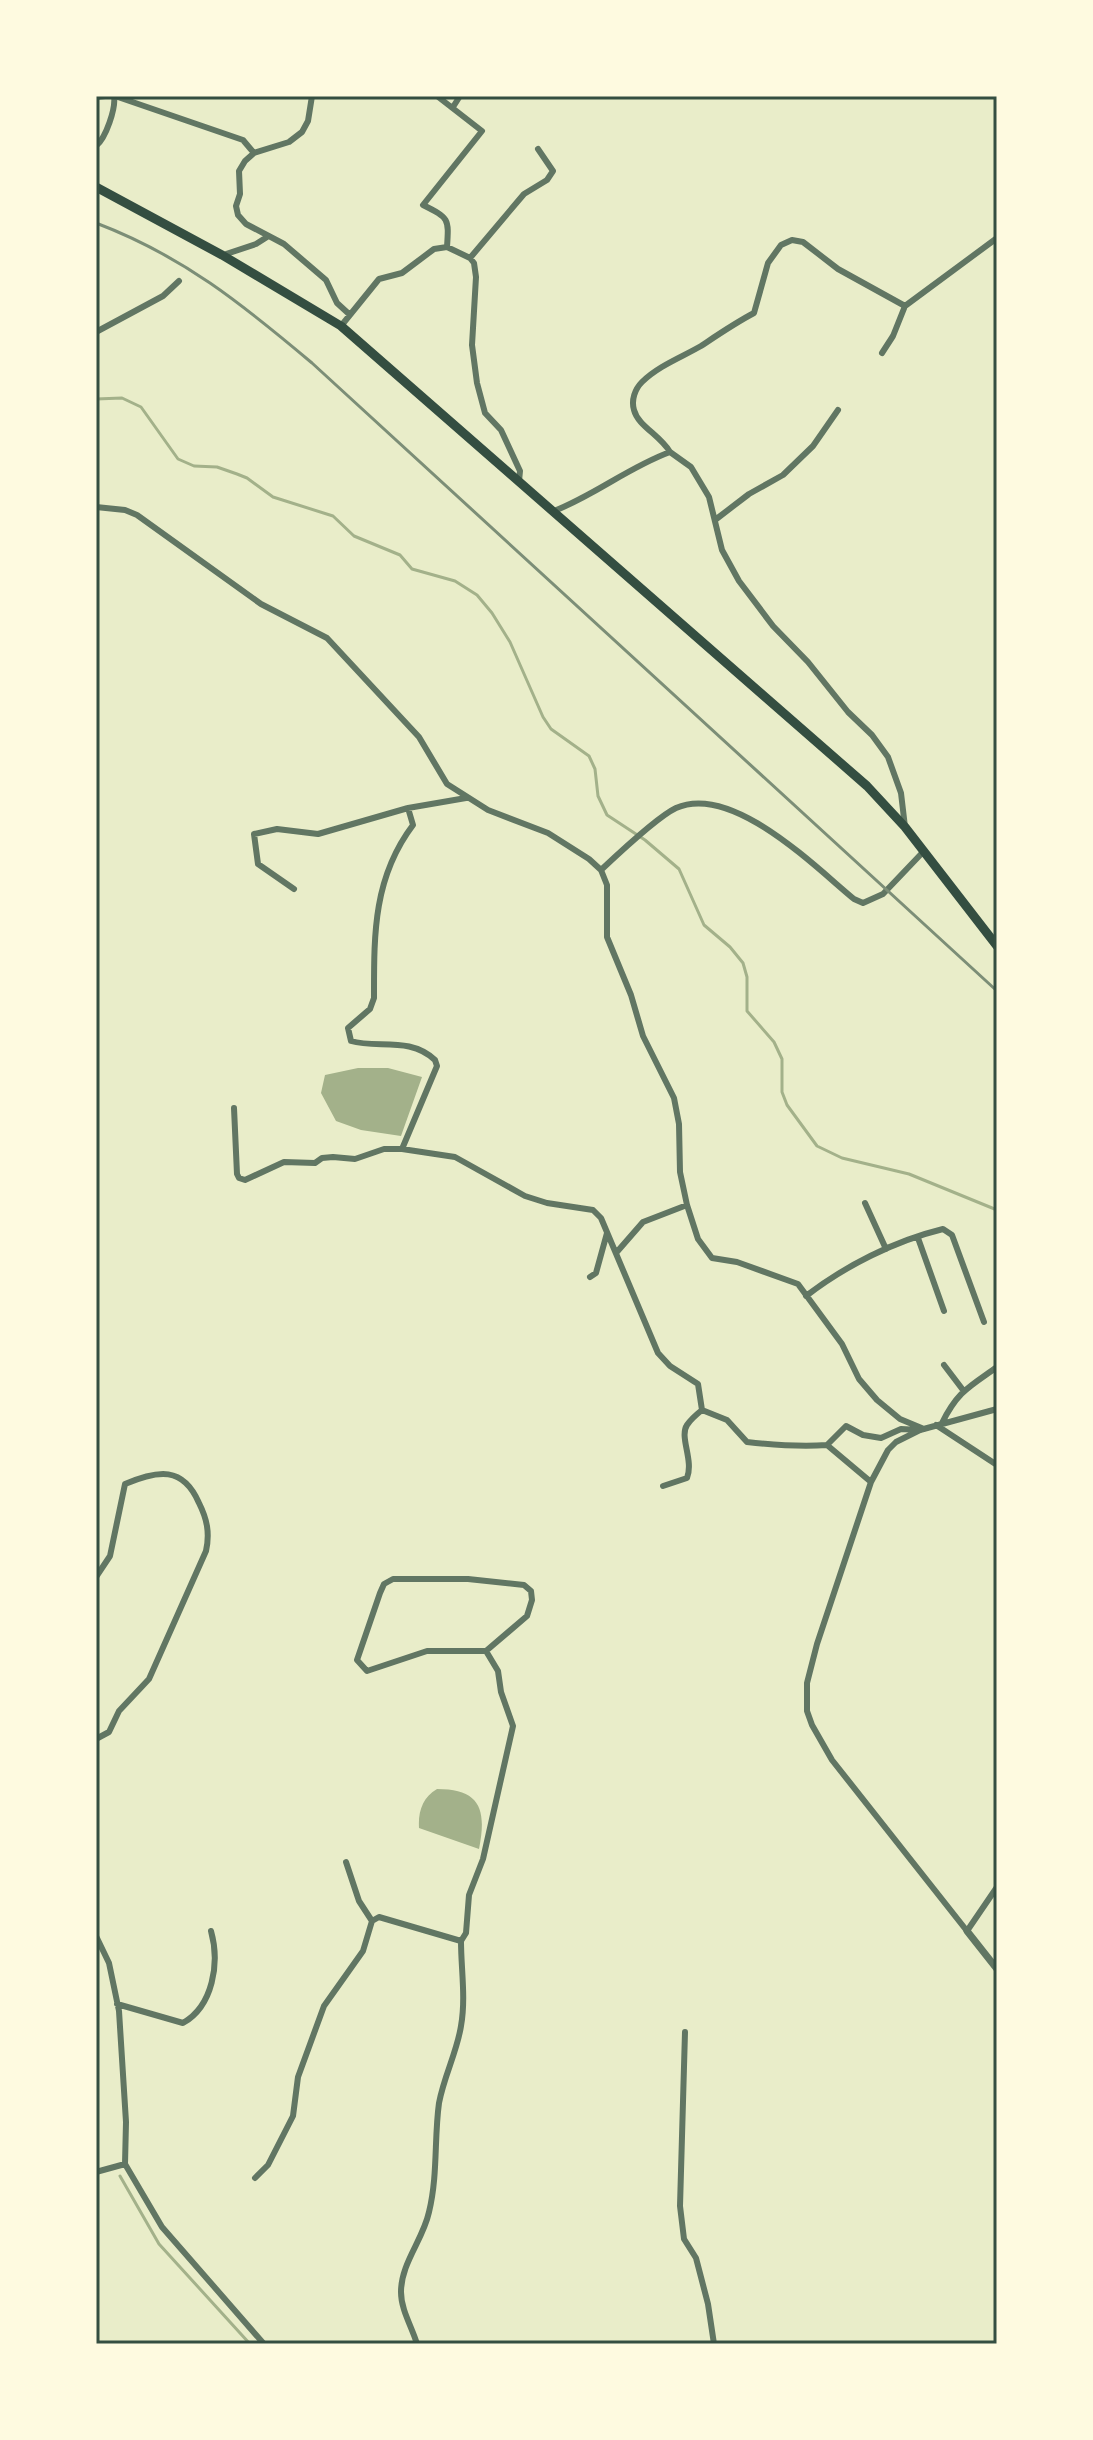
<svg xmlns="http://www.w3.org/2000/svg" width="1093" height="2440" font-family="Rubik,sans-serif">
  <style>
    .water { fill: #a3b18a }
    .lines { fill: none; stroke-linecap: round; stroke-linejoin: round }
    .stream { stroke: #a3b18a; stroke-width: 3 }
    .minor { stroke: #617663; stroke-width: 6 }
    .tertiary { stroke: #617663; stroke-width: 7 }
    .trunk { stroke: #344e41; stroke-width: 9 }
    .rail { stroke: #7c8e77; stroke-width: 3 }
    .neatline { fill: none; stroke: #344e41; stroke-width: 3 }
  </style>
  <rect width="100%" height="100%" fill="#e9edc9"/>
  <path class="water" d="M358,1068H388L422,1077L401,1136L361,1130L336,1121L321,1093L325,1075Z
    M437,1789C480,1789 487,1809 479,1849L419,1828C418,1811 423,1797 437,1789Z"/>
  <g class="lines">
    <path class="stream" d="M96,399L122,398L141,407L178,459L194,466L217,467L237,474L247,478L273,497L333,516L354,536L400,555L412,569L455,581L477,595L492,613L510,642L543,717L551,729L589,756L595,769L598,796L607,815L645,840L679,869L704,925L730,947L743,963L747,977V1011L774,1042L782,1059V1092L787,1105L817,1146L842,1158L909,1174L997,1210
      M120,2176L159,2244L250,2344"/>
    <path class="minor" d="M115,96L243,140L254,153
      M312,96L308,121L302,132L289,142L254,153L245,161L239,171L240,194L236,206L238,215L246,224L284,244L326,280L337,303L349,314
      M437,96L482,131L423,205C449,218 449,218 447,247
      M96,97L105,96
      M453,107L460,96
      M96,146C106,138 116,108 114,96
      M223,255L256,244L267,237
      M470,258L524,194L547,180L553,171L538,149
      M341,326L379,279L402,273L434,249L447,247L470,258L474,263L476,277L472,345L477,383L485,413L501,430L520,471L519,481
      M96,332L163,296L179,281
      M882,353L893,336L905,306L997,238
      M670,452C660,435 638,426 634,410C631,400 635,389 642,382C658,366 682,357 701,346C719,334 735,323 754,313L768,263L781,245L792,240L803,242L838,269L905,306
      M96,507L125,510L137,515L261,604L327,638L419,737L447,784L488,810L548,833L589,859L601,870L607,885V937L631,995L643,1036L674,1098L679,1124L680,1172L687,1205L698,1239L712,1258L737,1262L798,1284L842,1344L859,1379L877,1400L900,1419L924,1429
      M554,511C595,495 629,467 670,452L691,467L709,497L722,550L739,581L773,626L808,662L848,712L872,735L888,757L901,793L905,827
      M715,520L749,494L783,475L813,446L838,410
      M601,870C618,854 657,817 676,808C732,783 814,866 854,899L863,903L883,894L923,852
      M294,889L258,864L254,834L277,829L318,834L408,808
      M234,1108L237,1174L239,1178L245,1180L284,1162L315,1163L322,1158L333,1157L355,1159L384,1149H402L455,1157L525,1196L547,1203L593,1210L601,1218L658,1353L670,1366L698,1384L702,1410L727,1420L747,1442C774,1445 800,1447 827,1445L846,1426L863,1435L881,1438L901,1429L920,1430
      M402,1149L437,1066L435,1060C410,1036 377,1049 351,1041L348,1028L370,1009L374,998C374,935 373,878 413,825L408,808L466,798
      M865,1203L886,1249
      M918,1238L944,1311
      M616,1253L643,1222L687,1205
      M590,1277L596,1273L607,1233
      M806,1296C845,1266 894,1241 943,1229L952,1235L984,1322
      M944,1365L963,1390
      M997,1409L920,1430L896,1442L888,1450L871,1482L817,1644L807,1683V1711L812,1725L832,1760L967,1931L997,1887
      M942,1423C958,1391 969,1387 997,1367
      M936,1425L997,1465
      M827,1445L871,1482
      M663,1486L687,1478C694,1460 679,1437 687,1425C691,1419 697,1414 702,1410
      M96,1577L110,1556L125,1484C158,1470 183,1466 199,1503C207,1519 210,1533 206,1551L149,1679L119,1711L109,1732L96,1739
      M393,1579H468L524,1585L531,1591L532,1600L527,1616L486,1651H427L367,1671L357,1660L380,1593L384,1584Z
      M346,1862L359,1901L372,1921
      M96,1936L109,1963L119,2011L126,2122L125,2164L162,2227L264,2344
      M117,2004L183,2023C213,2006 220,1963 211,1931
      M685,2032L680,2206L684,2239L696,2258L708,2304L714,2344
      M96,2172L125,2164
      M255,2178L268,2165L293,2116L298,2077L324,2006L363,1951L372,1921L379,1917L461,1941
      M417,2344C412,2327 401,2310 401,2292C401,2263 423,2240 429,2212C438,2175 434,2139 439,2103C444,2076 457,2052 461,2026C466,1998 461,1969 461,1941L466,1933L469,1895L483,1859L513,1726L501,1692L498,1671L486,1651"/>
    <path class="tertiary" d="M967,1931L997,1969"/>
    <path class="trunk" d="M96,187L222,255L341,326L867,786L905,827L997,946"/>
    <path class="rail" d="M96,223C183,256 242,304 312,363L997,991"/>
  </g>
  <rect width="1093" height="2440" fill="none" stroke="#fefae0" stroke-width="196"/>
  <rect x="98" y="98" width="897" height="2244" class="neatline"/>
</svg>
